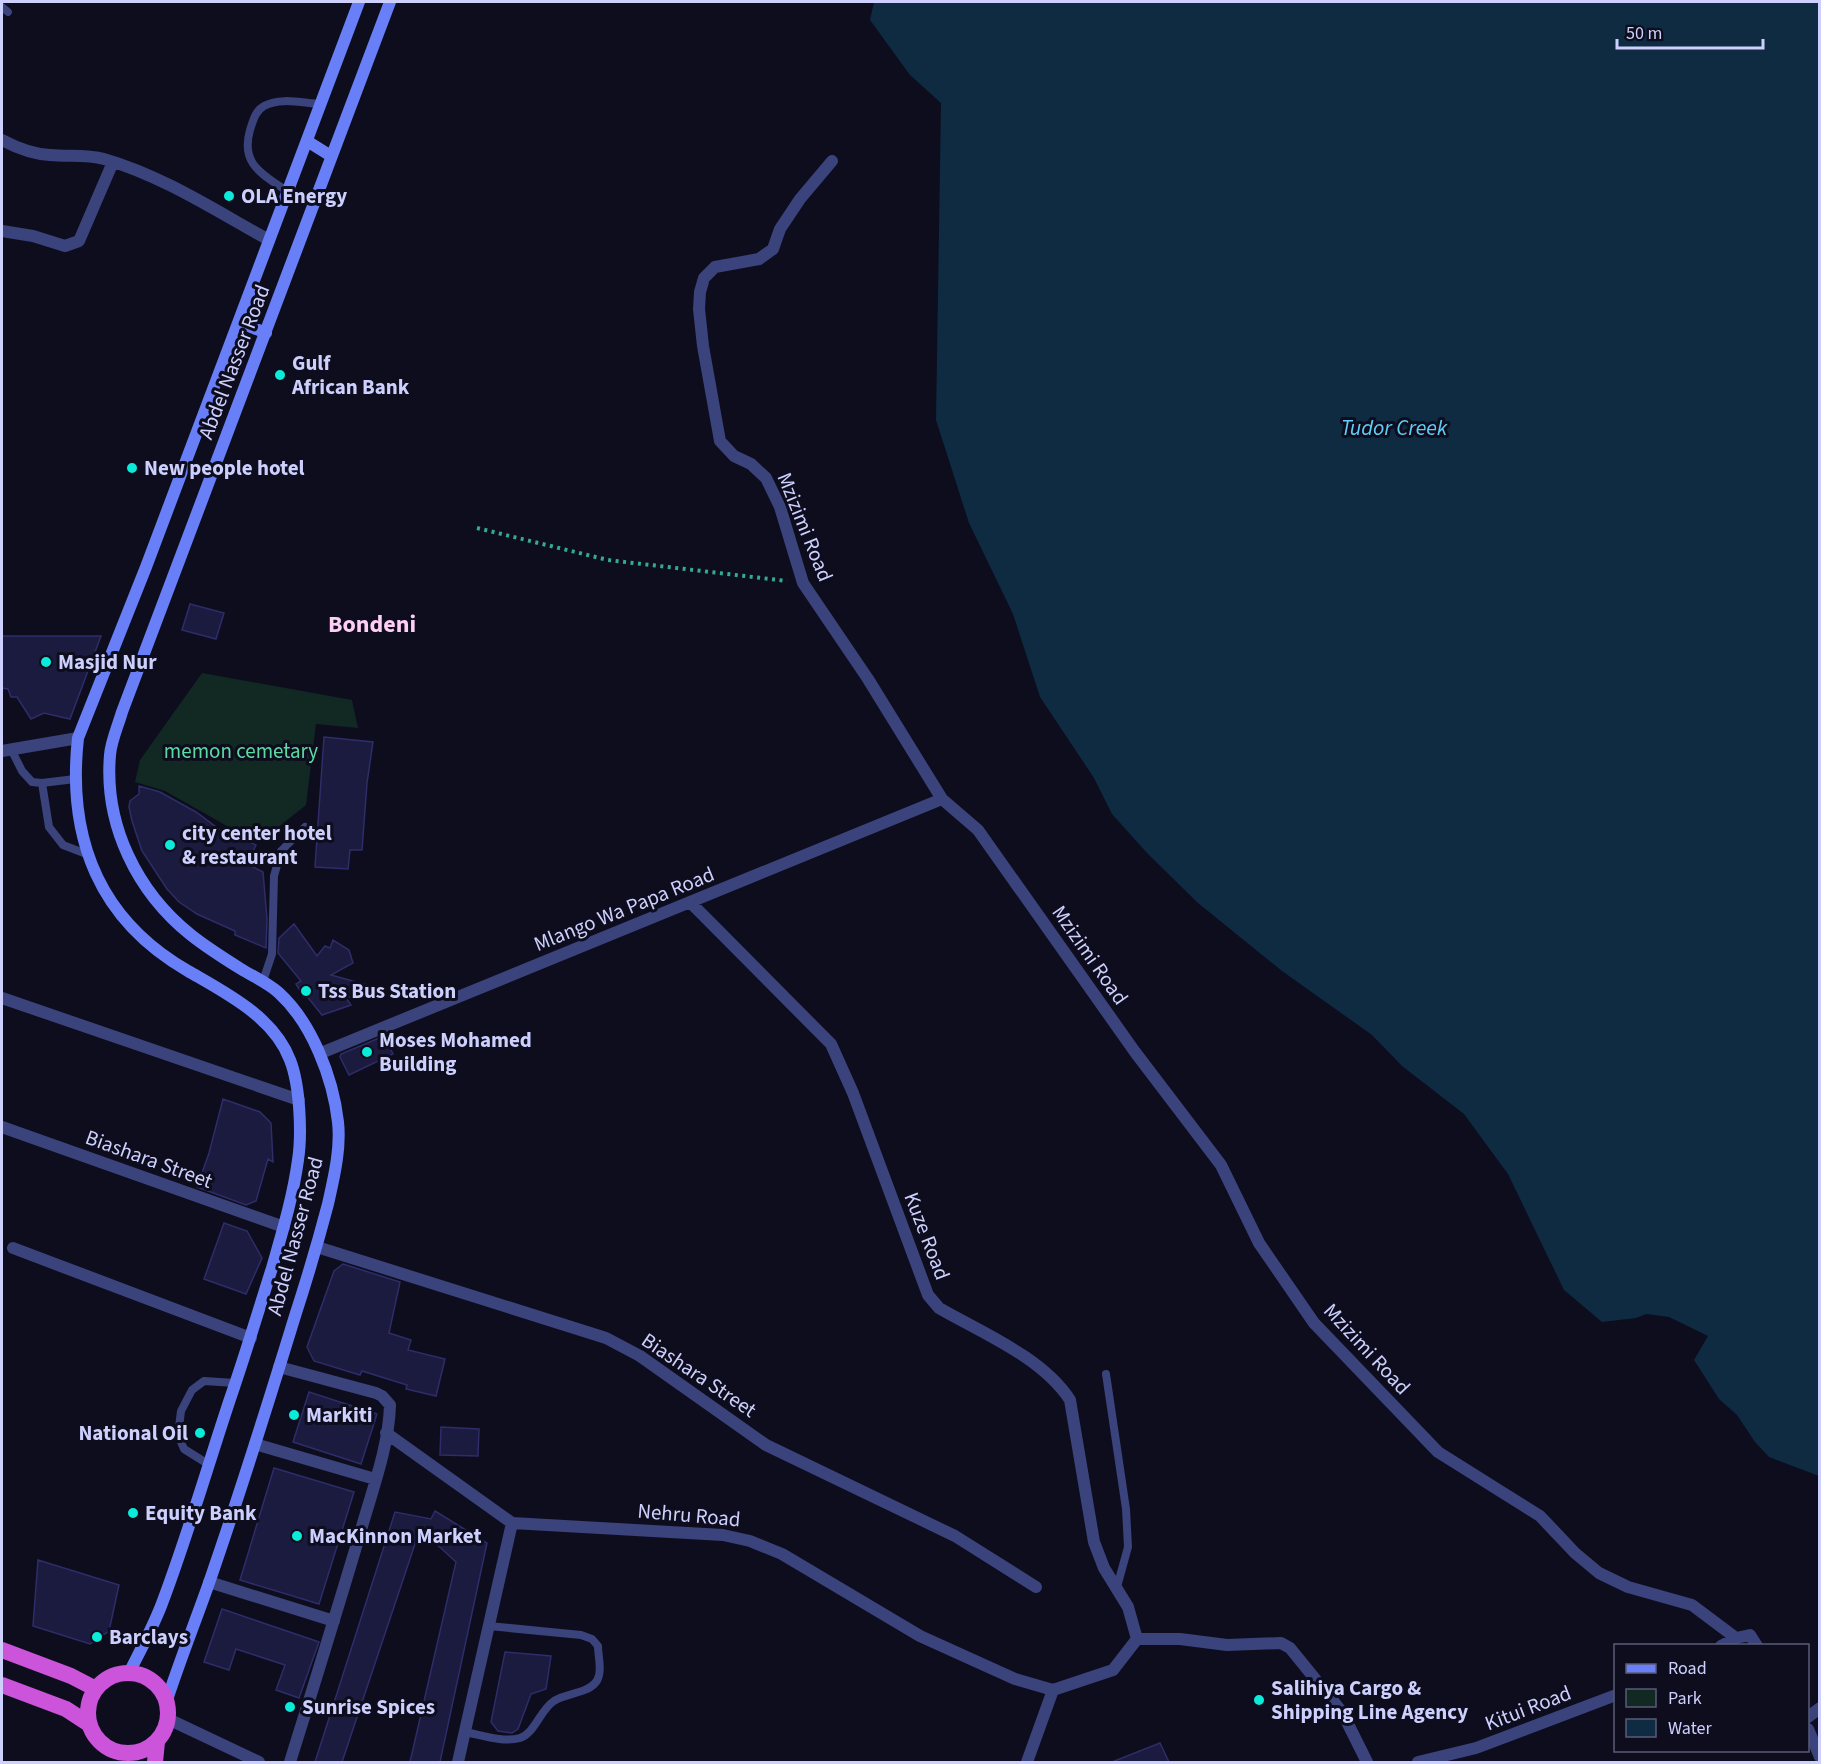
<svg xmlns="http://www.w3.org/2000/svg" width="1821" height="1764" font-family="'Source Sans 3',sans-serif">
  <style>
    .green { fill: #112823 }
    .water { fill: #0e2b42 }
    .building { fill: #1b1a3f; stroke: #2e2d69; stroke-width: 1.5 }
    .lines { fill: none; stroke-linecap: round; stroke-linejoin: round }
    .path { stroke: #33ab8e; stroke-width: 4; stroke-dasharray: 3 4.5; stroke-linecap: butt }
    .service { stroke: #3a437b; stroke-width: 8 }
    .minor { stroke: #3a437b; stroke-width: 12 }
    .secondary { stroke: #687ff8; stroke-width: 12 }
    .trunk { stroke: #cc54da; stroke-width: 16 }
    .poi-dot { fill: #0aebd9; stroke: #0d0d1e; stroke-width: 2 }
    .labels { text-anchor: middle; stroke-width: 6; stroke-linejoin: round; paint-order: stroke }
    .poi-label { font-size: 21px; font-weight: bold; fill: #cdd0fd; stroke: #0d0d1e; text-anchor: start }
    .street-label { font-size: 21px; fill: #cdd0fd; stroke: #0d0d1e }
    .park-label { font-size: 21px; fill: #5dd9a4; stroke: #0d0d1e }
    .water-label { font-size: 22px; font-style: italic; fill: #60cdf8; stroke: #0d0d1e }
    .quarter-label { font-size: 24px; font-weight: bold; fill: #fdcff4; stroke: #0d0d1e }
  </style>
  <rect width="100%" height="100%" fill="#0d0d1e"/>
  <path class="green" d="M202,673L352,700L358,728L316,724L306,805L261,841L227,826L165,791L135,782L140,760Z"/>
  <path class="water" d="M874,2H1819V1476L1769,1457L1755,1442L1737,1415L1719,1399L1694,1360L1708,1336L1669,1317L1646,1314L1636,1318L1602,1322L1564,1290L1508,1174L1464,1114L1402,1066L1372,1035L1282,971L1198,903L1147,853L1112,814L1094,778L1040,697L1013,614L969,523L936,420L941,103L910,75L870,20Z"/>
  <path class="building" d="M190,604L224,613L216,639L182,630Z
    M2,636H101L70,719L44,713L31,719L17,697H11L8,689L2,688Z
    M324,737L373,742L367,783L362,850H350L348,869L315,867Z
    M139,786L160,792L196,812L227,835L238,836L256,845L247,864L263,872L267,919L266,948L235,935V931L197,914L179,902L167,889L142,851L132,821L129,807L130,801L139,794Z
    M294,924L317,956L325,946L330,948L333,940L349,950L353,963L331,975L378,988L346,998L351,1005L322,1015L306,995L304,997L296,984L301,981L278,953L279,938Z
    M384,1036L393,1054L349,1075L340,1057L341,1054Z
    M223,1099L260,1112L271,1123L273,1162L268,1159L256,1201L246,1205L197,1187L209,1153Z
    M224,1223L247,1231L262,1258L246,1294L204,1279Z
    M343,1264L400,1282L389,1333L411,1340L408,1350L445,1359L436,1396L406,1389L407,1385L362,1371L360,1375L314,1361L307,1347L334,1271Z
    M309,1392L377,1414L361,1464L293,1442Z
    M441,1427L479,1429L478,1456L440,1455Z
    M274,1468L354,1492L319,1604L240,1580Z
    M435,1511L487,1543L440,1762H410L456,1562L420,1529L342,1762H315L395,1512L431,1519Z
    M38,1560L119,1585L109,1631L90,1644L33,1626Z
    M222,1609L319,1642L299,1698L276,1690L285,1665L236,1649L229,1670L204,1662Z
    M505,1652L551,1656L546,1689L531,1694L518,1729L512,1733L498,1731L491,1722Z
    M1160,1743L1169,1762H1112Z"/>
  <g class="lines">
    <path class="path" d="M477,528L608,560L787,581"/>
    <path class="service" d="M2,7L8,12
      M288,192C263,174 240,165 250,130C253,121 255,111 264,106C280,97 303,103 320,104
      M11,749L22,771L32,782L42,783L75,779
      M42,783L49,827L63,845L89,855
      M263,981L272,954L274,876L281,851L305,827
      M1106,1374L1126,1509L1128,1547L1117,1587
      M208,1464L184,1449L178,1435L181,1411L192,1390L204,1381L235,1383
      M465,1732C481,1735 504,1743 520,1738C535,1733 540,1710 554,1701C565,1693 587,1694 596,1682C603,1673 598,1656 598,1646L592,1639L581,1635L489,1626"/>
    <path class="minor" d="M2,140C17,148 33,154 50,155C68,157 86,154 104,159C163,176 216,211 269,240
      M832,161L800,199L780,229L773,249L759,259L715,267L704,278L700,292L699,309L703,346L720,441L734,456L751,464L766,478L780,507L803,583L868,679L942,799L978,830L1135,1052L1221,1165L1259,1243L1314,1323L1438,1452L1540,1516L1575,1553L1599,1573L1628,1587L1692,1605L1736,1638L1750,1635L1757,1646
      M2,231L33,236L65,246L79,241L113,162
      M2,751L78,738
      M691,903L831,1044L853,1093L928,1295L939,1308C982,1333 1042,1357 1070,1400L1094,1542L1104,1568L1128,1607L1137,1639
      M2,998L299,1100
      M321,1053L942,799
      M2,1127L284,1227
      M317,1247L606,1338L640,1356L766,1445L955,1536L1036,1587
      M13,1248L251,1338
      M279,1367L376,1393L382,1396L390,1405C389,1446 372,1491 361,1530C338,1608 314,1685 290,1762
      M386,1433L512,1523L723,1535L750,1541L782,1554L920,1636L1015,1679L1053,1690
      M255,1444L375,1479
      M209,1582L334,1621
      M1137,1639H1180L1227,1645L1281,1643L1290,1648L1342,1712L1367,1762
      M1721,1646L1736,1638
      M1808,1717L1820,1708
      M168,1719L259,1762
      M1808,1729L1820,1757
      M458,1762L512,1523
      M1027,1762L1053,1690L1113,1670L1137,1639
      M1418,1762L1476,1748L1616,1695"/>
    <path class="secondary" d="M307,141L331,156
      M239,322L266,333
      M129,1673C140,1651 152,1629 161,1606C187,1538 207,1468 230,1399C245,1356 258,1312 272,1268C282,1233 293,1197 298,1160C302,1134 300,1085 290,1060C274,1017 226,993 188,971C99,920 67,838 78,738L146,567L359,2
      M167,1700C180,1660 196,1620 210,1580C240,1493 268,1404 295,1316C307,1279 318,1242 328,1204C334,1177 341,1149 338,1122C333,1078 312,1023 279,993C268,983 254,977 241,969C225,959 206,947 191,935C137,892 104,825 110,755C111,741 118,726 122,712L390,2"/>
    <path class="trunk" d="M2,1650L71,1676L96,1689
      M88 1713a40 40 0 1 1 80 0a40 40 0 1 1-80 0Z
      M2,1685L66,1709L89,1724
      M155,1762L157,1742"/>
  </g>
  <g class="poi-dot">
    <circle cx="229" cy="196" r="6"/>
    <circle cx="280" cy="375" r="6"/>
    <circle cx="132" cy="468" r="6"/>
    <circle cx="46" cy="662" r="6"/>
    <circle cx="170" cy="845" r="6"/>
    <circle cx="306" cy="991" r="6"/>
    <circle cx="367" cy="1052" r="6"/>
    <circle cx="294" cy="1415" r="6"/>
    <circle cx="200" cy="1433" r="6"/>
    <circle cx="133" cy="1513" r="6"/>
    <circle cx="297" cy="1536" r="6"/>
    <circle cx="97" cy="1637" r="6"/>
    <circle cx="1259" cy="1700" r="6"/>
    <circle cx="290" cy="1707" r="6"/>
  </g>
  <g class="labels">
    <g class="poi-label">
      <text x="241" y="203">OLA Energy</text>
      <text x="292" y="370">Gulf<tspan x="292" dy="24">African Bank</tspan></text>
      <text x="144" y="475">New people hotel</text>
      <text x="58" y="669">Masjid Nur</text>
      <text x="182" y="840">city center hotel<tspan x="182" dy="24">&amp; restaurant</tspan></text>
      <text x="318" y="998">Tss Bus Station</text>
      <text x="379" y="1047">Moses Mohamed<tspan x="379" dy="24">Building</tspan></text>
      <text x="306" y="1422">Markiti</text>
      <text x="188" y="1440" text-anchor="end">National Oil</text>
      <text x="145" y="1520">Equity Bank</text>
      <text x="309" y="1543">MacKinnon Market</text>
      <text x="109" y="1644">Barclays</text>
      <text x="1271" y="1695">Salihiya Cargo &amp;<tspan x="1271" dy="24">Shipping Line Agency</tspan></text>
      <text x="302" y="1714">Sunrise Spices</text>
    </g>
    <g class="street-label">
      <text transform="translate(234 362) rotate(-69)" y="7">Abdel Nasser Road</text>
      <text transform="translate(805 527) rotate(68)" y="7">Mzizimi Road</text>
      <text transform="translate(624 909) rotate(-22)" y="7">Mlango Wa Papa Road</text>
      <text transform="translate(1090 955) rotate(55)" y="7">Mzizimi Road</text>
      <text transform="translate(149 1159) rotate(20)" y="7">Biashara Street</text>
      <text transform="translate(295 1236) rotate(-75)" y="7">Abdel Nasser Road</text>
      <text transform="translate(927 1236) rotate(69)" y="7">Kuze Road</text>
      <text transform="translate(1367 1349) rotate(47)" y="7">Mzizimi Road</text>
      <text transform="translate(699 1375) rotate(34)" y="7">Biashara Street</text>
      <text transform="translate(689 1515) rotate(5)" y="7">Nehru Road</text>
      <text transform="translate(1528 1708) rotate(-21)" y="7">Kitui Road</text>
    </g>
    <g class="park-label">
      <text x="241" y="758">memon cemetary</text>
    </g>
    <g class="water-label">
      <text x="1394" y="435">Tudor Creek</text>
    </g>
    <g class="quarter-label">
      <text x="372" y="632">Bondeni</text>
    </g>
  </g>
  <rect width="1821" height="1764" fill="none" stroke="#cdd0fd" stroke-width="6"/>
  <rect x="1614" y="1644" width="195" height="108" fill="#0d0d1e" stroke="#5a5b77" stroke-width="1.5"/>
  <rect x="1626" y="1664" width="30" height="9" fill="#687ff8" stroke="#5a5b77" stroke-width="1.5"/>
  <text x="1668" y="1674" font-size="18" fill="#cdd0fd">Road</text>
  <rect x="1626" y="1689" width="30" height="18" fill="#112823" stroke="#5a5b77" stroke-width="1.5"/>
  <text x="1668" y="1704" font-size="18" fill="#cdd0fd">Park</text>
  <rect x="1626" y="1719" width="30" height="18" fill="#0e2b42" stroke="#5a5b77" stroke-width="1.5"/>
  <text x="1668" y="1734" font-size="18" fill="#cdd0fd">Water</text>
  <path d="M1617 39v9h146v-9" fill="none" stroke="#cdd0fd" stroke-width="3"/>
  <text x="1626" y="39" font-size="18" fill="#cdd0fd" stroke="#0d0d1e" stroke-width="4.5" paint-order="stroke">50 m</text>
</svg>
